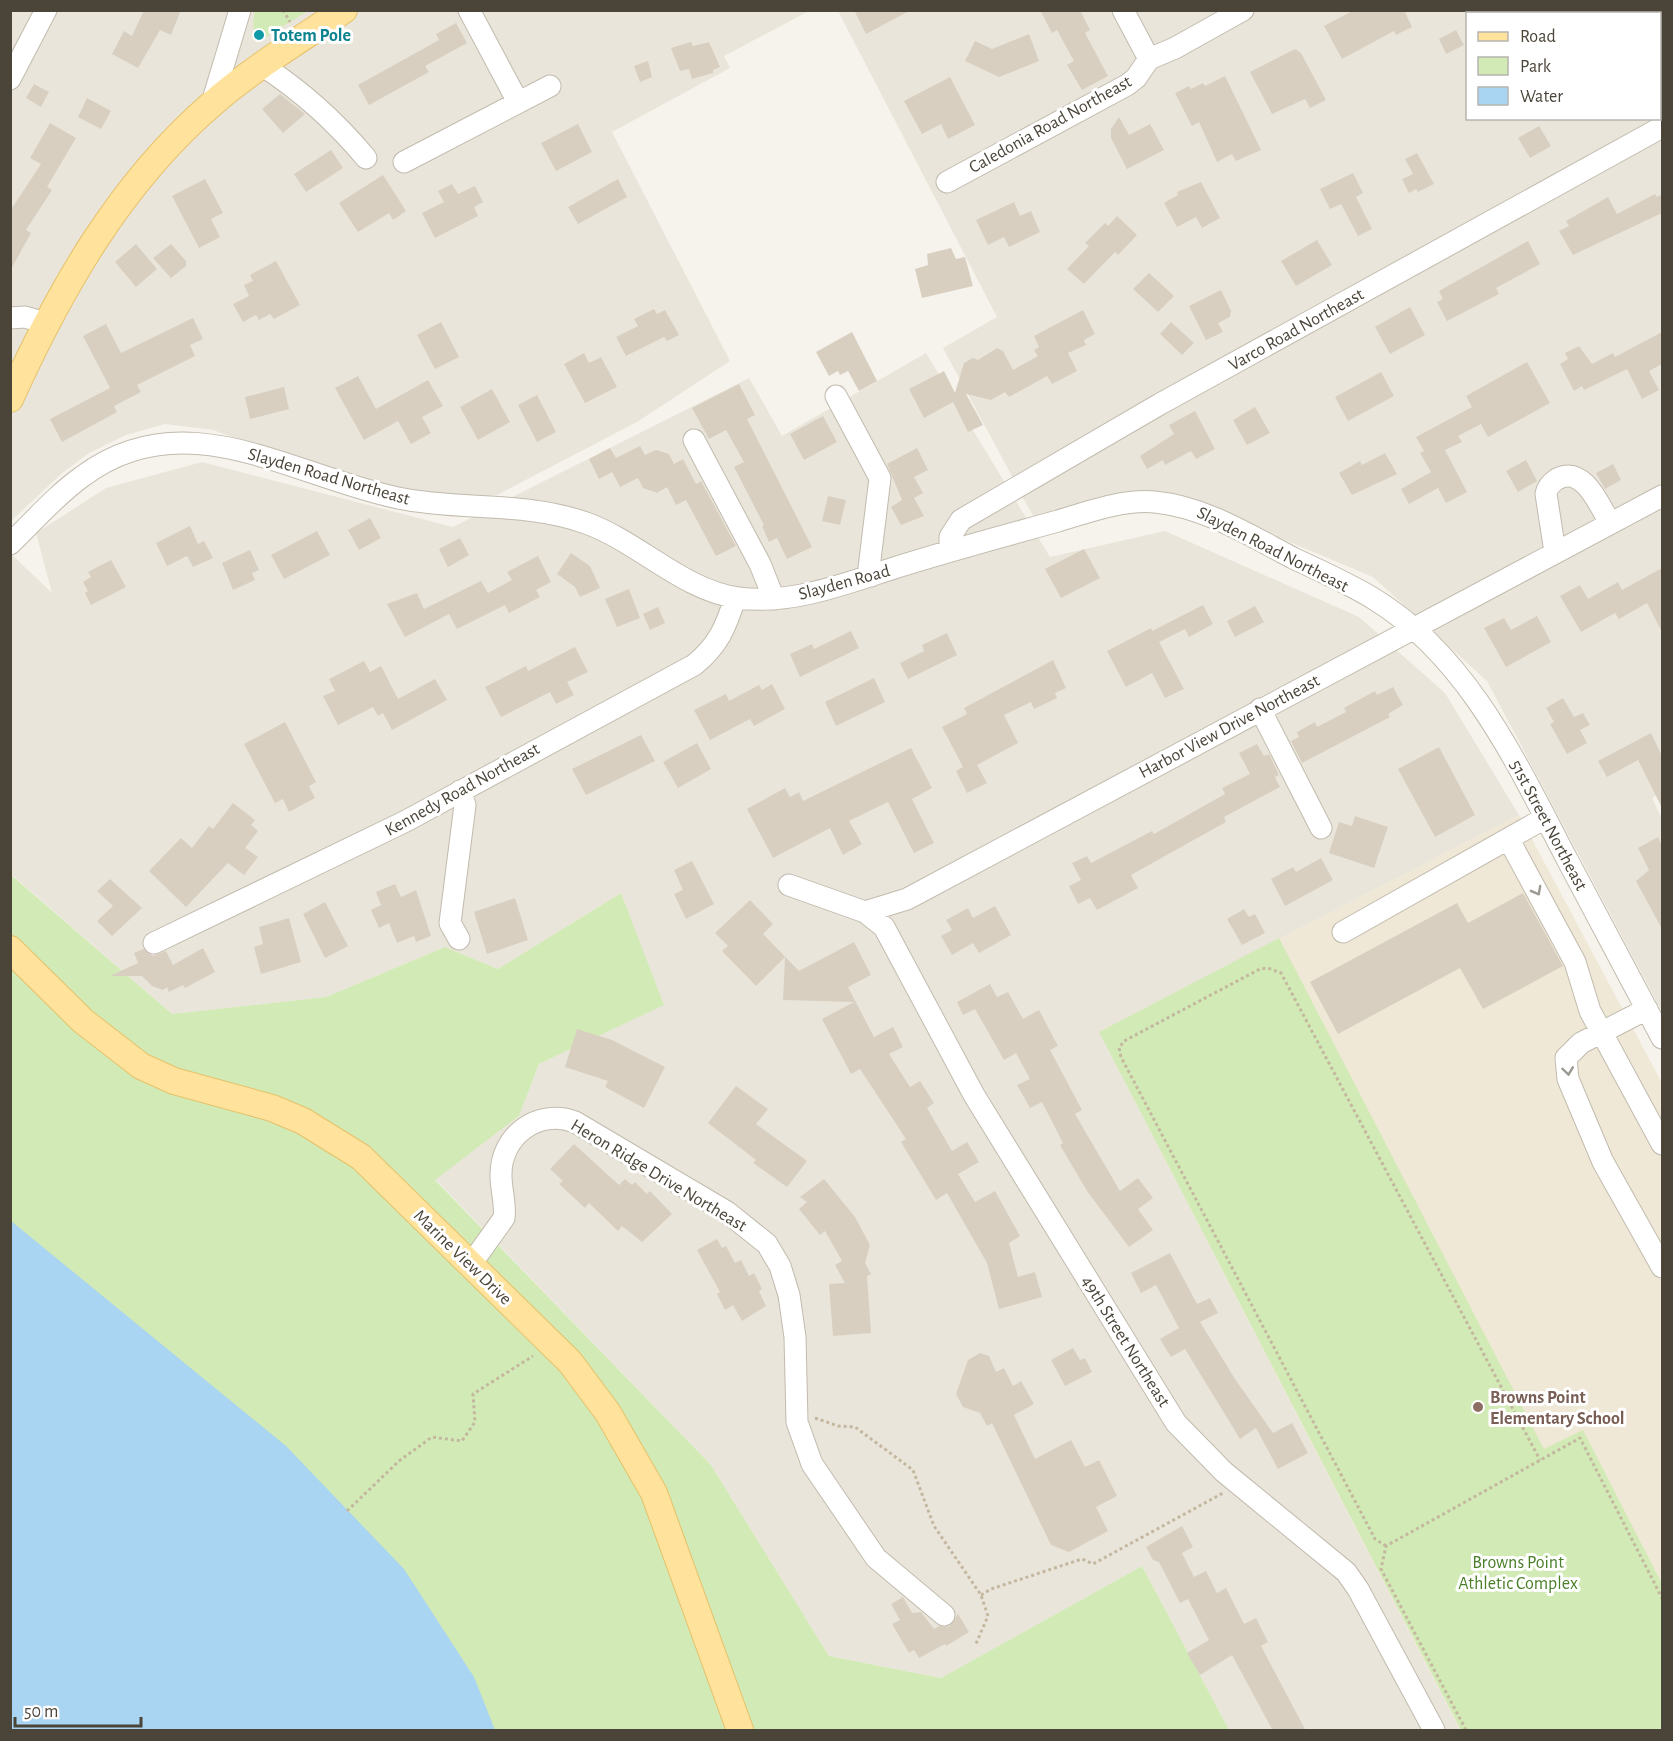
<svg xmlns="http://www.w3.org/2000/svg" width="1673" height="1741" font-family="'Alegreya Sans',sans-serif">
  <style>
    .residential { fill: #eae5da }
    .education { fill: #efe8d6 }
    .green { fill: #d2eab5 }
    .water { fill: #a9d4f2 }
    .building { fill: #d8cfc1 }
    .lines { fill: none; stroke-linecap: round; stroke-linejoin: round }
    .minor-casing { stroke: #c2bbae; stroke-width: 23 }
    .major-casing { stroke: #e6c16a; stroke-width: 28 }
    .path { stroke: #c4b79f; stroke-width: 3; stroke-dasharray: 3 3; stroke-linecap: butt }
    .minor { stroke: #fff; stroke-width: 21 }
    .major { stroke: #ffe39c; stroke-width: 26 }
    .oneway { stroke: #9c9892 }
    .culture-dot { fill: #0f9aa8; stroke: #fff; stroke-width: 2 }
    .education-dot { fill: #8d6e63; stroke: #fff; stroke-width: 2 }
    .labels { text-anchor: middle; stroke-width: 6; stroke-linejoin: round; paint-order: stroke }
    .culture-label { font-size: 18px; font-weight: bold; fill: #0d838f; stroke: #fff; text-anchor: start }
    .street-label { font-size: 18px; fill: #4b4439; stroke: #fff }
    .education-label { font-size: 18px; font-weight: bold; fill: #785e54; stroke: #fff; text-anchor: start }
    .park-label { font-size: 18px; fill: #4a7f2a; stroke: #fff }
  </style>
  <rect width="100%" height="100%" fill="#f6f3ec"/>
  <path class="residential" d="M11,11H809L724,56L730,68L612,132L730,361L637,422L497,495L432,497L337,475L213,430L165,424L126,435L89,453L61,474L11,521Z
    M838,11H1662V115L1660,117V14H1468V118L1656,119L1299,314L1014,480L943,348L997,317Z
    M1662,135V792L1652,798L1662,819V1012L1487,681L1373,577L1180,496L1149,492L1034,517L1020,493Z
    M926,353L1050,557L1165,531L1359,617L1445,693L1519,815L1099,1032L1460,1730H1229L1142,1566L941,1678L829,1656L711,1465L435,1179L519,1116L539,1064L663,1005L621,893L498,969L445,947L326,997L172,1014L11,874L10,553L52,593L36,533L106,488L202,462L453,527L749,378L782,436Z"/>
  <path class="education" d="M1519,815L1662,1083V1730H1460L1099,1032Z"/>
  <path class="green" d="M255,11V10L308,11L264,38H259C251,30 253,21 255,11Z
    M10,874L172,1014L326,997L445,947L498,969L621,893L664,1005L539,1064L519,1116L435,1180L711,1465L829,1656L941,1678L1142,1566L1229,1730H406L11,1322Z
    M1279,938L1544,1449L1583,1430L1662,1584V1730H1461L1099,1032Z"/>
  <path class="water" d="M11,1221L286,1446L404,1569L474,1677L495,1730H11Z"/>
  <path class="building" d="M144,10H181L171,35L160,30L138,68L112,54L124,31L132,36Z
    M854,10H911L866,34Z
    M1040,10H1080L1090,30L1085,33L1108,76L1082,90L1067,65L1074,61L1057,30L1052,33Z
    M1354,10H1404L1412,27L1396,35L1394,31L1342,59L1324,26Z
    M456,23L467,43L425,66L429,72L369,105L358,85L439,40L436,34Z
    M1456,30L1464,45L1446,54L1439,39Z
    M1029,34L1039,61L999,77L965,61L975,41L992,49Z
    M691,42L693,46L709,42L720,67L713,70V73L692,79L689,69L680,71L671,48Z
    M1295,49L1301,53L1326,100L1310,108L1305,99L1272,114L1250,72Z
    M648,61L652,77L640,82L634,66Z
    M1225,76L1261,150L1236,161L1232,154L1217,162L1199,122L1192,126L1175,93L1189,86L1191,89L1203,83L1205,86Z
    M950,77L975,125L948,139L941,124L922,134L904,101Z
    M34,84L49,92L41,107L26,98Z
    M280,94L305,114L283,133L262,109Z
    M87,98L111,111L101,129L78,117Z
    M1119,117L1129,135L1150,124L1164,150L1127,169L1111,138V129Z
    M50,123L76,138L47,187L52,190L26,230L31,233L10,271V211L41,164L30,158Z
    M578,124L592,152L556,171L541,143Z
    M1539,126L1551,146L1530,158L1518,138Z
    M331,150L343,168L306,192L294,174Z
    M1417,153L1434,184L1418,192L1416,189L1409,193L1402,179L1413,174L1405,159Z
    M1353,173L1363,193L1356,197L1372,229L1358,236L1341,204L1330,209L1320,189Z
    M383,175L406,211L393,220L389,213L358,232L339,203Z
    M205,179L223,213L211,219L220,237L199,248L172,196Z
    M618,179L627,197L578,224L568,207Z
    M1201,182L1220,218L1202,228L1196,217L1177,227L1164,203L1178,195L1177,192Z
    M452,184L458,194L475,186L483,202L474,207L478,216L435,238L422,213L444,202L438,191Z
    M1655,194L1657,197L1662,194V213L1573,255L1559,231L1569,226L1566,221L1608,197L1617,214Z
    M1014,202L1020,216L1031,211L1040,232L1009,247L1004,237L988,245L976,220Z
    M1117,216L1137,235L1118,255L1115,252L1084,284L1067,269L1089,246L1085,243L1105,223L1108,226Z
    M1317,240L1332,265L1296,286L1281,261Z
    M1528,241L1540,264L1496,288L1499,294L1447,321L1437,302L1443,299L1439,291Z
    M136,244L157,269L136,287L115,262Z
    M171,244L186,261V266L171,278L153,258Z
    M951,248L956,259L965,257L973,286L922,298L915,269L928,265L927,254Z
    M276,261L300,305L274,319L270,314L259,320L256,315L243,322L233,304L249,296L244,285L253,281L250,275Z
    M1149,273L1174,296L1158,312L1133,289Z
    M1221,290L1231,311L1230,317L1218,323L1223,332L1206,340L1189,306Z
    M1410,307L1425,335L1390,354L1375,327Z
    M654,309L657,314L665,310L679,335L667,341L664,337L626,356L616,337L638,326L634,319Z
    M1083,310L1095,334L1084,340L1086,345L1068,353L1077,371L1052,384L1047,376L1009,397L1005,392L991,400L966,394L983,425L968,432L953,402L924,418L909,389L944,371L955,393L964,363L973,358L978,360L997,348L1003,351L1013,370L1038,356L1034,350L1039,347L1034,336Z
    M193,318L203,339L190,345L195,356L137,385L141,392L114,406L117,412L62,442L50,419L110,388L83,336L106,324L121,353Z
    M441,322L459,357L435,369L417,335Z
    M1171,322L1194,343L1182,355L1160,334Z
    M852,332L877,381L859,391L848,371L840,375L838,371L829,376L816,352Z
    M1662,332V364L1649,371L1659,390L1642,399L1627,369L1584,390L1582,386L1574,391L1560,364L1568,359L1565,353L1579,346L1592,364L1613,353L1615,357Z
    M584,353L589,363L601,357L617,387L585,403L564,364Z
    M1527,362L1550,403L1488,437L1481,424L1458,436L1462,442L1445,450L1467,492L1446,503L1438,488L1409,504L1401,489L1431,472L1420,453L1424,451L1416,437L1472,407L1466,396Z
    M1381,372L1394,396L1348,421L1335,397Z
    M358,376L376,409L428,380L443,406L422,417L431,433L411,444L398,421L364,440L335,388Z
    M739,384L755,415L747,419L812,547L787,559L777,538L769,542L762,526L764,525L734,467L744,462L726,430L709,439L692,408Z
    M284,387L289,409L250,419L245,397Z
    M492,389L510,422L478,440L460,407Z
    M537,395L556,432L537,442L518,405Z
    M1255,407L1270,433L1247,445L1233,420Z
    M1195,411L1215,449L1196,459L1191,451L1165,465L1163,460L1147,469L1140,456L1174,434L1169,425Z
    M823,416L837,442L804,460L790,434Z
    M640,446L645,455L656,450L669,454L674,464L683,459L696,484L701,481L736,546L716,556L686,500L676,505L667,487L657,493L643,488L638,478L620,487L612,472L599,479L589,459L610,448L616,458Z
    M917,448L928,470L914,477L923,493L914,498L924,516L901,525L891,507L902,500L887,464Z
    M1385,453L1397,474L1352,495L1339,473L1360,461L1362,465Z
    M1526,460L1537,481L1518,492L1506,471Z
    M1613,464L1621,480L1605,489L1596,473Z
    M828,496L846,500L840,525L822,521Z
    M370,518L381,538L359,550L348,530Z
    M190,526L198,544L204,541L213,558L193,567L187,556L167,566L156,543Z
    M317,531L330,555L284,579L271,555Z
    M460,538L469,555L448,567L439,549Z
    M1084,549L1100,578L1061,598L1045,569Z
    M250,550L259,570L252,573L255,580L233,590L222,563Z
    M571,553L590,566L600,588L580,597L575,587L557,574Z
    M538,556L551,582L536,590L540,597L509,613L505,605L457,629L449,614L405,637L387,604L417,593L424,609L481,581L488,593L512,580L507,572Z
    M111,560L126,587L91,605L85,593L88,591L83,582L91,577L88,572Z
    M1662,568V632L1647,603L1619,619L1615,613L1581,632L1560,596L1580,585L1588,599L1618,582L1622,590Z
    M629,589L640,618L617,627L605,599Z
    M1203,605L1213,624L1189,637L1185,629L1159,642L1184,689L1165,698L1152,673L1126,687L1107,651L1151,628L1152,631Z
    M1255,606L1264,622L1235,637L1227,621Z
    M658,607L665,623L650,630L643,614Z
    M1537,616L1551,642L1506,667L1484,628L1504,618L1511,630Z
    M851,631L859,648L800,677L790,654L812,644L814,649Z
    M947,633L957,655L908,679L900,663L924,651L922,645Z
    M575,647L588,672L567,682L574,695L556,704L550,692L501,717L485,687L526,666L528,671Z
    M1053,660L1066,688L1055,693L1057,698L1034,709L1031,702L1004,715L1018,743L977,765L987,783L967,793L956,771L963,767L942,727L967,714L964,708Z
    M364,661L370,672L381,666L398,699L435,679L447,700L392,730L383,713L378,716L373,707L338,725L323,696L335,691L329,679Z
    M874,678L885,702L836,726L825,702Z
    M772,684L785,709L754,726L750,719L710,740L694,710L726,694L729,701L759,685L762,690Z
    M1393,687L1403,705L1388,714L1390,717L1302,763L1291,741L1299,737L1297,732L1315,722L1317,727L1346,712L1344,708L1375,691L1377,695Z
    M1563,698L1574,717L1583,713L1590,725L1580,730L1587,743L1567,754L1550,724L1554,722L1546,708Z
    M285,722L316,782L309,786L315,798L289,812L283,799L275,803L244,744Z
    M1651,733L1662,756V808L1638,760L1607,777L1598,761Z
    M641,735L655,761L586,795L572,769Z
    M697,743L711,769L678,788L663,762Z
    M1257,744L1264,756L1269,754L1279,775L1275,777L1280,787L1224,817L1226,822L1131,875L1138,888L1097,910L1090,898L1078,904L1069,886L1081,880L1072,863L1087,856L1091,863L1152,831L1154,834L1225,794L1222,788L1250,774L1239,753Z
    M1439,747L1475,815L1435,837L1398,769Z
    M911,748L932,788L912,799L934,843L914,853L888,802L849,821L862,844L843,855L830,828L773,858L747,809L785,788L790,797L799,792L803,801Z
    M233,803L255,820L251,825L258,831L245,848L258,857L244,875L228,863L186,907L149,871L181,838L192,848L209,826L213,829Z
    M1355,816L1388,827L1374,868L1329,853L1339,822L1352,826Z
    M1658,837L1662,846V929L1636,881L1649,870L1638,848Z
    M1321,858L1333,880L1285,906L1271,879L1293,867L1296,872Z
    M692,861L714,904L686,919L674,894L683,890L674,870Z
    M110,879L142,908L112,936L97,921L113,906L97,891Z
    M395,884L401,897L416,890L431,936L416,942L414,936L397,943L389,923L379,928L371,910L381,905L376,892Z
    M1523,893L1563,966L1483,1009L1460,968L1338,1034L1310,982L1457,903L1468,923Z
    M515,898L528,940L487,954L474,912Z
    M750,900L773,924L763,934L799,971L854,942L871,975L848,987L874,1037L893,1027L903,1047L889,1054L910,1087L920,1081L934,1103L927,1108L952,1151L967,1142L979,1162L958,1174L975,1202L995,1191L1020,1236L1009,1243L1018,1277L1035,1272L1042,1297L999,1309L987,1263L947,1193L936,1200L901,1142L906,1139L860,1069L851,1074L822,1019L854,1002L783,1000L785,957L756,986L722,951L728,946L715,933Z
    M325,902L348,946L325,958L303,914Z
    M995,906L1011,935L979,953L973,943L952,955L941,936L952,930L946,920L968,908L973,918Z
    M1244,909L1249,917L1255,914L1265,933L1242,945L1227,919Z
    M289,918L301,962L261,974L254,947L263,944L259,927Z
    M203,948L215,972L185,988L183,985L169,992L167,987L163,990L152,986L142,976H110L138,963L134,953L143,949L153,956L166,951L173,965Z
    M990,984L997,997L1008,992L1023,1019L1039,1010L1058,1046L1050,1050L1082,1110L1075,1114L1120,1191L1138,1178L1153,1198L1138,1209L1153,1230L1129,1247L1087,1191L1060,1145L1063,1143L1042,1102L1030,1108L1017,1085L1030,1079L1016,1053L1004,1060L975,1009L963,1015L957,1002Z
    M577,1029L612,1040L665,1067L644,1108L605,1087L608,1081L565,1067Z
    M736,1086L768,1109L756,1124L807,1161L787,1187L753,1163L756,1160L708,1123Z
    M574,1144L619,1185L625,1179L632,1185L635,1182L647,1194L650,1191L672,1214L642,1242L622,1226L618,1231L589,1203L585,1208L559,1184L563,1181L550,1169Z
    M824,1179L855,1217L870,1245L865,1263L871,1274L867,1276L871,1333L833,1336L829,1284L845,1283L835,1265L842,1261L825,1231L820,1235L799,1209L807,1202L800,1197Z
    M717,1239L722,1248L726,1246L735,1263L741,1260L749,1276L754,1273L762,1289L759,1291L766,1306L742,1321L733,1305L725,1310L717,1294L720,1292L697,1250Z
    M1170,1253L1197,1304L1210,1298L1218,1313L1200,1322L1235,1379L1273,1433L1292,1423L1308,1453L1278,1469L1256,1428L1240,1439L1185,1349L1171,1357L1160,1339L1179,1328L1156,1285L1141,1293L1131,1273Z
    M1073,1348L1080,1360L1085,1358L1092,1372L1065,1386L1051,1360Z
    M980,1353L989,1356L996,1372L1004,1368L1013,1386L1021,1381L1034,1404L1014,1415L1035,1459L1071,1440L1085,1467L1099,1460L1117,1496L1096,1507L1108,1531L1069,1552L1051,1545L992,1423L987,1426L980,1413L963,1407L956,1394L968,1360Z
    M1182,1526L1193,1547L1182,1553L1194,1577L1206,1571L1217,1593L1226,1588L1244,1624L1256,1618L1268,1642L1261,1646L1306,1731H1273L1232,1655L1200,1675L1187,1653L1209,1640L1188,1599L1180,1603L1159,1562L1153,1560L1146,1547Z
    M903,1597L912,1613L921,1612L934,1629L939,1626L949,1627L958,1614L969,1632L946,1646L945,1644L919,1658L914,1650L909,1653L892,1624L900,1620L891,1604Z"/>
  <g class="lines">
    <g class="minor-casing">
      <path id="minor" d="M469,10L518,102
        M1123,10L1149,59
        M263,66C303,92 336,122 366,158
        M10,79L46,10
        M212,103L240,10
        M404,162L550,86
        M947,182L1127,85L1136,78L1149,59L1175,48L1243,10
        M10,318L25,317L45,323
        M836,396L880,478L869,568L871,576
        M694,440L760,564L774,599
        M10,544C34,521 56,495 83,476C185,400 292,476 398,498C460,511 525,501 586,523C639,542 682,590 738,598C791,605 844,584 894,568C948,551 1003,536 1058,521C1088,512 1123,499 1155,502C1205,507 1249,535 1293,558C1320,571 1348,583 1374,599C1469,657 1518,766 1568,861C1599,920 1631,979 1662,1038
        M950,551V537L961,520L1160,404L1662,127
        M1555,552L1546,494C1547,487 1551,483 1557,479C1584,465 1599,505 1610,523
        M1260,709L1321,828
        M1509,840L1575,962L1590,1011L1662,1144
        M789,885L865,912L907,899L1662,496
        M865,912L884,927L974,1095L1176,1423L1224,1472L1346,1572L1358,1589L1434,1730
        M1343,932L1545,818
        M459,939L450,923L465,805L460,791
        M154,943L406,821L694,665C718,646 726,627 735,598
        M1647,1009L1581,1043L1566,1058L1568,1079L1603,1162L1662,1267
        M471,1264L504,1218C506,1204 501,1190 501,1176C500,1136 538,1108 575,1122L727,1212L767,1244L780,1266L789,1295L795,1337L797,1422L812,1464L876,1558L944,1615"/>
    </g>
    <g class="major-casing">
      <path id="major" d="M10,399C60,289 120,183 213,103C253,68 300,40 344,10
        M10,949L83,1021L141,1066L174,1081L272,1108L303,1121L361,1157L570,1362L608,1413L654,1493L740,1730"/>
    </g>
    <path class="path" d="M283,10L290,22
      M815,1418L838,1426L855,1427L913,1470L934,1526L981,1595L988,1616L975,1646
      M347,1511L399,1461L432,1437L462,1441L475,1422L473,1394L533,1356
      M1386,1546L1375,1539L1121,1057L1119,1048L1124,1041L1260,969L1268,968L1281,973L1540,1460
      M981,1595L991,1589L1082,1559L1093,1564L1223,1493
      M1466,1730L1381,1569L1386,1546L1580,1438L1662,1598"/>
    <use href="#minor" class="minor"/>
    <use href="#major" class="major"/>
  </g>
  <defs><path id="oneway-chevron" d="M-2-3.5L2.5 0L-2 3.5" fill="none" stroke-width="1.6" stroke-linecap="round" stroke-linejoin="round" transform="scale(1.5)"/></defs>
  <g class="oneway">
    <use href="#oneway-chevron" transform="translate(1537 891) rotate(62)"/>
    <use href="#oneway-chevron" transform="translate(1568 1071) rotate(82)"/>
  </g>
  <circle class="culture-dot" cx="259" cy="35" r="6"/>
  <circle class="education-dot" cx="1478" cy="1407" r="6"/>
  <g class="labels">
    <g class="culture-label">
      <text x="271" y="41">Totem Pole</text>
    </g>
    <g class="street-label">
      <text transform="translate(1050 124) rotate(-29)" y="6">Caledonia Road Northeast</text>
      <text transform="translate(1296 329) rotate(-29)" y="6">Varco Road Northeast</text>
      <text transform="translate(329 476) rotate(16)" y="6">Slayden Road Northeast</text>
      <text transform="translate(1273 549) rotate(27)" y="6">Slayden Road Northeast</text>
      <text transform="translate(844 582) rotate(-15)" y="6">Slayden Road</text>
      <text transform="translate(1229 726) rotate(-28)" y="6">Harbor View Drive Northeast</text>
      <text transform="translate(462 789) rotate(-29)" y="6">Kennedy Road Northeast</text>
      <text transform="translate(1549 825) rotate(62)" y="6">51st Street Northeast</text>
      <text transform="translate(659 1175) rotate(31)" y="6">Heron Ridge Drive Northeast</text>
      <text transform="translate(463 1257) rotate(44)" y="6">Marine View Drive</text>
      <text transform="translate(1126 1341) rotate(58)" y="6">49th Street Northeast</text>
    </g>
    <g class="education-label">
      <text x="1490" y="1403">Browns Point<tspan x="1490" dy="21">Elementary School</tspan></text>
    </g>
    <g class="park-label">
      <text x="1518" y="1568">Browns Point<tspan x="1518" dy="21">Athletic Complex</tspan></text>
    </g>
  </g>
  <rect width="1673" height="1741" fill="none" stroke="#4b4439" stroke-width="24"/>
  <rect x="1466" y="12" width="195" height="108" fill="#ffffff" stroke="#b7b4b0" stroke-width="1.5"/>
  <rect x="1478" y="32" width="30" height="9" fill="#ffe39c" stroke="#b7b4b0" stroke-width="1.5"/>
  <text x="1520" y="42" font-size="18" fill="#4b4439">Road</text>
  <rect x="1478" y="57" width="30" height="18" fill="#d2eab5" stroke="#b7b4b0" stroke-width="1.5"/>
  <text x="1520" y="72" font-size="18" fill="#4b4439">Park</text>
  <rect x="1478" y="87" width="30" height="18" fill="#a9d4f2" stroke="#b7b4b0" stroke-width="1.5"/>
  <text x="1520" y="102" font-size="18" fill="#4b4439">Water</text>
  <path d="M15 1717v9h126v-9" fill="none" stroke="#4b4439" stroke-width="3"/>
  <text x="24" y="1717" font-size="18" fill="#4b4439" stroke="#ffffff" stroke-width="4.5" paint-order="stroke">50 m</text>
</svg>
